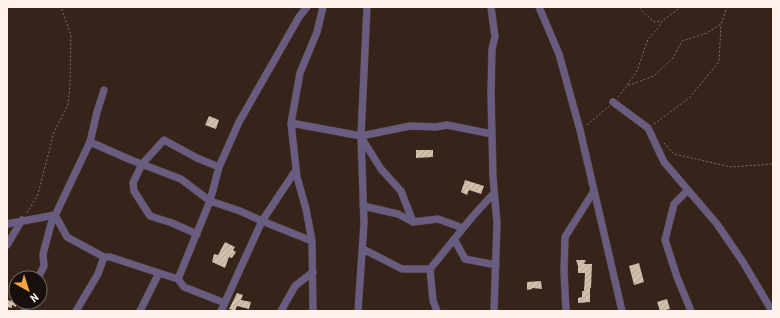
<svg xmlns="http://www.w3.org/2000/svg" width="780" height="318" font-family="'Roboto Condensed',sans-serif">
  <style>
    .building { fill: url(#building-hatch) }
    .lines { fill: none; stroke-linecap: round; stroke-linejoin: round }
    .minor-casing { stroke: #524036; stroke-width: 8 }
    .path { stroke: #817067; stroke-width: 1; stroke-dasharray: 2 2; stroke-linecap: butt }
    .minor { stroke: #685d80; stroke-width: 7 }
  </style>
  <defs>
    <pattern id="building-hatch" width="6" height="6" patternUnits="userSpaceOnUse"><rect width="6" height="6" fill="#d2bfac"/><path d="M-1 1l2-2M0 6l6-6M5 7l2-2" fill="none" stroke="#b0a192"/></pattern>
  </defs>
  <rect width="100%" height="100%" fill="#362319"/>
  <path class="building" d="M209,116L219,120L216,129L205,125Z
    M416,150H433V157L416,158Z
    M465,180L484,186L481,194L469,190L467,195L461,192Z
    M225,242L235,247L233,250L236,252L232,258L229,257L225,268L212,262L214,254L218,255Z
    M576,260H586L584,264H592L591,288H590V302L578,303V298L582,297V291H584L585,273H578V266Z
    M639,263L644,282L634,285L629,266Z
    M541,281L542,289L532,288V289L527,290V282Z
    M16,290V307L12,305V308L7,307V300L11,301Z
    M237,293L243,295L241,300L251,302L249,309L237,306L235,311L229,309Z
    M667,299L670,309L660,311L657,302Z"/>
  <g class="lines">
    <g class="minor-casing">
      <path id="minor" d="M491,7L495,37L492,49L491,94L493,177L497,223L494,311
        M539,7L559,54L580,130L622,311
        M613,102L648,128L664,162L717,224L743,262L772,311
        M291,123L361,136L410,126L436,127L447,125L492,134
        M361,137L381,169L401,191L413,222
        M90,142L131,160L181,179L210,201L240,211L262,221L312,241
        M688,190L674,204L665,240L677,277L691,311
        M363,206L398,214L413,222L438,219L463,228
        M7,224L55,215L67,237L104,257
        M197,234L172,223L150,216L134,191L133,183L142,164L164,140L197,158L219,167
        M454,239L465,259L496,265
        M7,245L22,220
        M363,249L402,269H430L433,301L437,311
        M430,269L473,216L494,193
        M38,278L44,266L43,254L51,224L90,142L97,112L104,90
        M178,279L184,287L225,303
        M24,311L28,302
        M76,311L98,274L104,257H110L159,273
        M140,311L159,273L178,279L210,201L219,167L239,122L299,17L307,7
        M221,311L262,221L296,170
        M281,311L295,286L313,272
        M313,311L312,241L306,209L297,177L291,123L300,73L317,32L323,7
        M358,311L364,223L361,136L367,7
        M566,311L564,271L565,237L594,191"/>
    </g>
    <path class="path" d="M640,7L642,11L654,22L661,21
      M627,85L637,71L648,39L659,27L662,21L681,7
      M618,97L627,86L654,76L673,58L682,41L707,33L721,24L727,7
      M654,124L689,98L719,62L721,24
      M587,125L609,106
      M664,143L674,154L731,167L773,164
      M27,213L38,194L54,132L68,105L70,84L71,35L61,7"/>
    <use href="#minor" class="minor"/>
  </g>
  <rect width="780" height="318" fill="none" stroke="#fff1eb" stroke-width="16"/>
  <g transform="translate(28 290) rotate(141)"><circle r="19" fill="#170f0b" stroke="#746965"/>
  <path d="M0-3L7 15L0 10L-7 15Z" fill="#f6a247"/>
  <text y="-6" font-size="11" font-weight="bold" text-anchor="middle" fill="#fff1eb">N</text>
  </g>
</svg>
